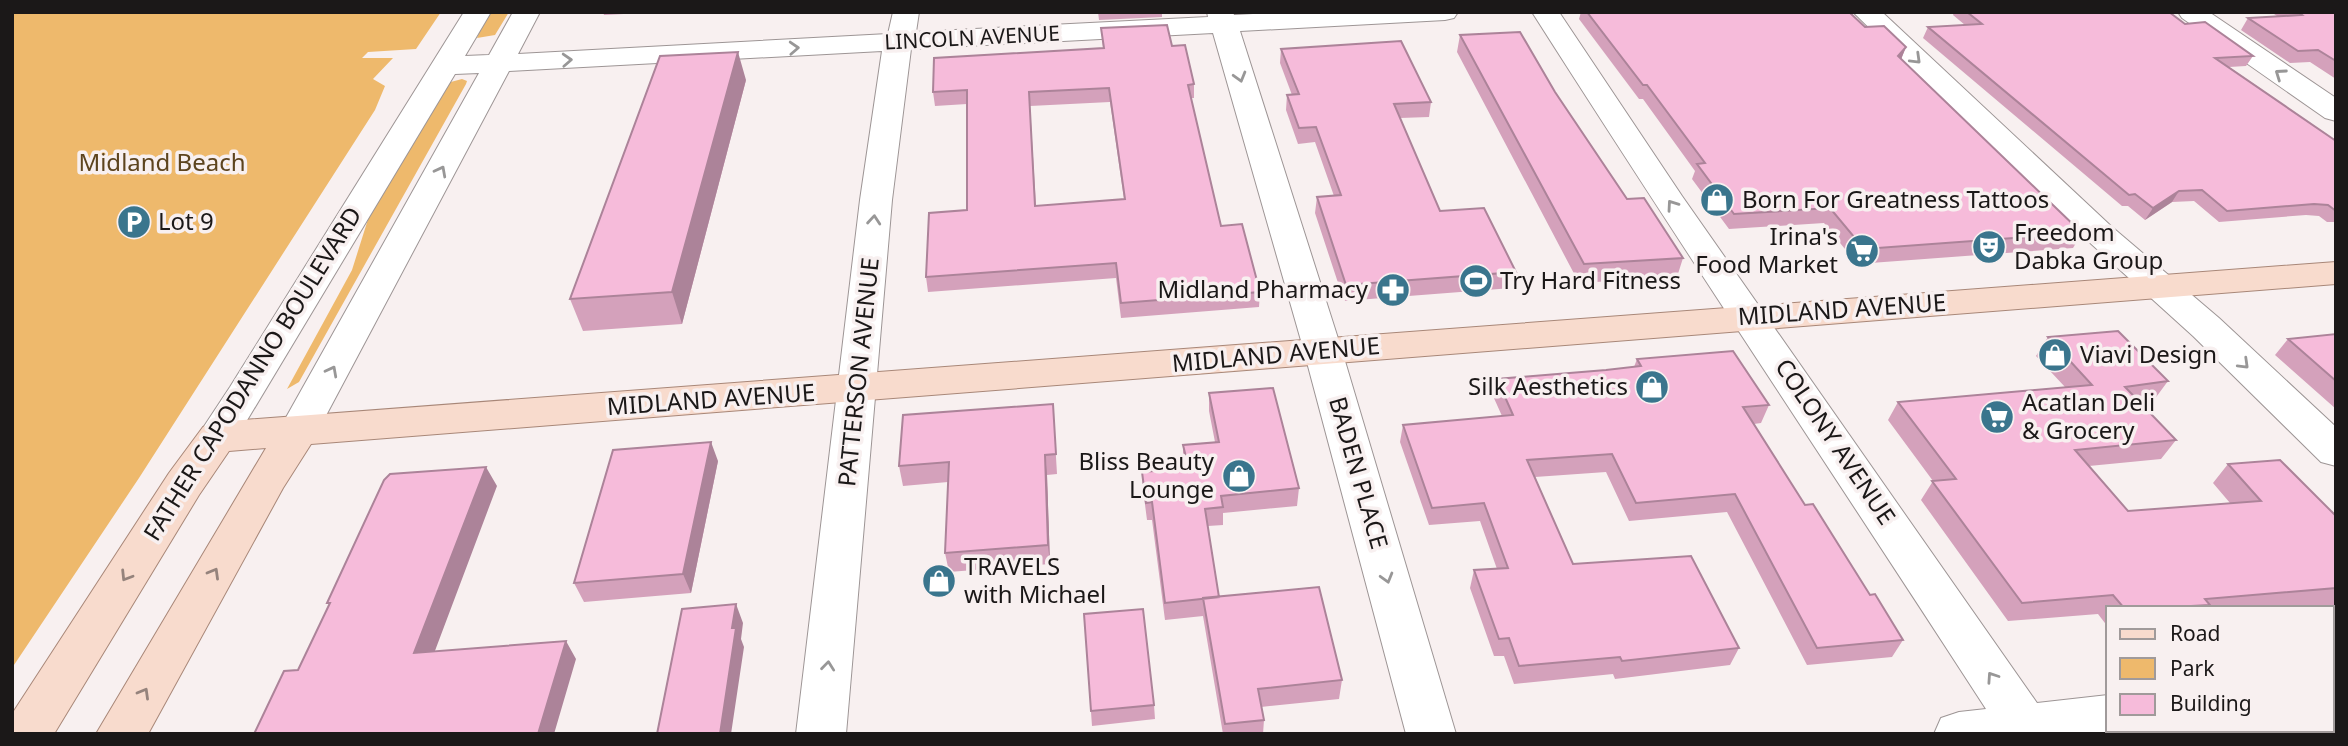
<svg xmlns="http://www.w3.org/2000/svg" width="2348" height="746" font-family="'Noto Sans',sans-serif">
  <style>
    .green { fill: #eeb96c }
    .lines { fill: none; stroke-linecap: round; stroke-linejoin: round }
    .minor-casing { stroke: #9d9595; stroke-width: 2 }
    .major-casing { stroke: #a88778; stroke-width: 2 }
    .minor { fill: #fff; fill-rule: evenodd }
    .major { fill: #f8dbcd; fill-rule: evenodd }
    .wall { fill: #d4a1bb; fill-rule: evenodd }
    .shaded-wall { fill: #ac8399 }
    .building { fill: #f6bbda; stroke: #ac8399; stroke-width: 2; fill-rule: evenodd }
    .oneway { stroke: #989797 }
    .oneway2 { stroke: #95837c }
    .labels { text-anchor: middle; stroke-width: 7; stroke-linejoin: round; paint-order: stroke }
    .far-street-label { font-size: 21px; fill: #1b1818; stroke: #f8f0f0 }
    .park-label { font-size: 24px; fill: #5d441e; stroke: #f8f0f0 }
    .poi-label { font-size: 24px; fill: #1b1818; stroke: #f8f0f0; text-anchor: start }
    .street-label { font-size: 24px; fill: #1b1818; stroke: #f8f0f0 }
  </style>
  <rect width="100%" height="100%" fill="#f8f0f0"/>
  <path class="green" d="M12,12H441L416,49L368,52L362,58H393L373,79L385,86L375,110L139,478L12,668Z
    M488,12H509L495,35L477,38Z
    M462,79L467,81L466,84L299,382L287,389L352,270L370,213L447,83Z"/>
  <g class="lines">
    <g class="minor-casing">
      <path id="minor" d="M464,12H491L465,56L489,55L513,12H540L518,54L888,34L893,12H919L916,32L1208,17L1207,12H1233L1234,15L1290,12H1458L1454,18L1445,20L1240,31L1342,351L1456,734H1406L1304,351L1213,33L911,49L892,200L846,734H796L860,200L882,51L509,71L313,440L299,444L285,440L279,430L479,73L455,74L231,447L217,452L203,447L197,437L230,387Z
        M1532,12H1559L1682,196L2037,703L2108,695V730H2127L2126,732L1934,734L1941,718L1959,712L1986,709C1835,476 1681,246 1532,12Z
        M1853,12H1882L2112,227L2219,318L2336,427V466L2321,462L2193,336L2088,241Z
        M2178,12H2209L2336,98V121L2325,118L2182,18Z
        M2336,667V709L2332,710V668Z"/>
    </g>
    <g class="major-casing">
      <path id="major" d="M2336,262V284L311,444L283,488L148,734H96L266,448L229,451L199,495L54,734H12V714L169,473L203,427L217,422Z"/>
    </g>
    <use href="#minor" class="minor"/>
    <use href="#major" class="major"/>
  </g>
  <path class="wall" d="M603,12H663L604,15Z
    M1098,12H1162V17L1099,20Z
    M1581,12H1849L1865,27L1906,47L1901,59L2082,233L2073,248L1857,264L1824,223L1729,229L1692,179L1695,171L1643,99H1639L1579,19Z
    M1954,12H2169L2185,24L2253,56L2246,66L2229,67L2336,141V222H2327L2319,216L2306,215L2219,222L2194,201L2172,202L2145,220L2128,206H2122L1923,38L1928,27L1965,25L1953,15Z
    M2271,12H2336V79L2310,62L2290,63L2241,30L2248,18L2277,16Z
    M1101,28L1172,46L1194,84V98H1191L1221,226L1260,292L1259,307L1121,318L1116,278L928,292L926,277L967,210V104L935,106L933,92L1103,48ZM1110,102L1124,199L1036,206L1030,106Z
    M1460,35L1555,92L1627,199L1683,258L1677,277L1579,283L1457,52Z
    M1281,49L1431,102L1429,117L1400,118L1440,211L1516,272L1512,288L1344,301L1315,213L1317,197L1334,196L1315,142L1298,144L1286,110L1287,95H1292L1280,63Z
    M746,80L682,324L583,331L570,299Z
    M2336,334V409L2275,355L2288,339Z
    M2048,337L2168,381L2154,400L2140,402L2176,440L2161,459L2089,466L2128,511L2230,503L2213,483L2228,464L2336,516V613L2332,610V608L2329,606L2307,608H2108V627L2098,614L2008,621L1921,500L1933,481L1888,420L1898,402L2065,387L2036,356Z
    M1637,359L1769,405L1761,423L1754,424L1805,505L1870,595L1903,640L1892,657L1807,665L1727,512L1629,521L1606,472L1535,477L1573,564L1739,648L1730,665L1615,679L1613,674L1514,684L1504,656H1494L1470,588L1474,570L1497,569L1480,521L1429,525L1400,442L1403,425L1502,416L1493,396L1497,379L1606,370L1634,367Z
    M1209,393L1299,488L1297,506L1223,513V525L1208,526L1219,597L1342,680L1339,699L1261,707L1264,720L1263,734H1223L1203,616L1165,620L1152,520H1147L1143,489L1142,472L1164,470V459L1183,457V445L1215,442L1209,411Z
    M1054,423L1057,474L1047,475L1050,564L949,572L945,553L948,482L903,486L899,466Z
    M718,461L691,593L584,602L574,583Z
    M1084,614L1154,705L1155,719L1092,726Z"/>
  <path class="shaded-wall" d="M1906,47L1900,62L1898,56Z
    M738,52L746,80L682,324L672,292Z
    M2179,191L2172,202L2145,220L2153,208Z
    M711,442L718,461L691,593L683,574Z
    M1045,455L1047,475L1050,564L1048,545Z
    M486,467L497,486L427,672L414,653Z
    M736,604L743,623L741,639L744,647L731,734H720L732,628Z
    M566,641L576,659L554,734H538Z"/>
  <path class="building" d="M1587,12H1849L1865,27L1884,26L1906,47L1898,56L2082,233L1864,249L1830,208L1734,214L1697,164L1705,163L1647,85H1643Z
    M1967,12H2169L2185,24L2205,22L2253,56L2215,58L2336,141V211L2328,205L2314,204L2227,211L2202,190L2179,191L2153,208L2135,194L2129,195L1928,27L1982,24Z
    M2298,12H2336V61L2318,50L2298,51L2248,18L2302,15Z
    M1167,25L1172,46L1185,45L1194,84L1188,85L1221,226L1242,224L1260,292L1121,303L1116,263L926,277L929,213L967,210V90L933,92L934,58L1104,48L1101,28ZM1109,88L1125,199L1035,206L1029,92Z
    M1520,32L1555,92L1627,199L1644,198L1683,258L1584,264L1460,35Z
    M1401,41L1431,102L1394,104L1440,211L1484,208L1516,272L1346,285L1317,197L1341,195L1316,127L1299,128L1287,95L1299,94L1281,49Z
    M738,52L672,292L570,299L660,56Z
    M2118,331L2168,381L2125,387L2176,440L2075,450L2128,511L2261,501L2228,464L2280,460L2336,516V588L2205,599L2210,605L2173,607V608H2124L2113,595L2022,603L1932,481L1956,479L1898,402L2092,385L2048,337Z
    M2336,334V381L2288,339Z
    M1733,351L1769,405L1743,407L1805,505L1813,504L1870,595L1875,594L1903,640L1817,648L1735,494L1636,503L1612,454L1527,460L1573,564L1691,556L1739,648L1622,661L1620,657L1519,666L1509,638L1499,639L1474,570L1508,568L1484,503L1432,508L1403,425L1513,415L1497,379L1606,370L1641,366L1637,359Z
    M1273,388L1299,488L1221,496L1223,507L1205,509L1219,597L1165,603L1152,502L1146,503L1142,472L1166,470L1164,459L1186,457L1183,445L1219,442L1209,393Z
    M1053,404L1056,454L1045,455L1048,545L945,553L949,462L899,466L903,415Z
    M711,442L683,574L574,583L613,450Z
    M486,467L414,653L566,641L538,734H254L284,671L298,670L330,603H327L384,480L390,474Z
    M1319,587L1342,680L1258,689L1264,720L1225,724L1203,598Z
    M736,604L732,628H736L720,734H657L682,609Z
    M1143,609L1154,705L1091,711L1084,614Z"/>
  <defs><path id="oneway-chevron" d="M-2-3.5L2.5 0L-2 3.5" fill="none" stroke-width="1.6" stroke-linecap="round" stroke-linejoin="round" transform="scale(1.75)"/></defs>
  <g class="oneway">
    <use href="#oneway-chevron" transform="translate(794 48) rotate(-3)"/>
    <use href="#oneway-chevron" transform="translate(1916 59) rotate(44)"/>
    <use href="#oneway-chevron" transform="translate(567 60) rotate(-3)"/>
    <use href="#oneway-chevron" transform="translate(2280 74) rotate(-145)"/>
    <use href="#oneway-chevron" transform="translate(1240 77) rotate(74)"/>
    <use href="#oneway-chevron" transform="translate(441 171) rotate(-62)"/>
    <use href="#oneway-chevron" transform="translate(1672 205) rotate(-125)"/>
    <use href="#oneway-chevron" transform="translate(874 220) rotate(-85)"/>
    <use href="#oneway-chevron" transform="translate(2244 364) rotate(44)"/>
    <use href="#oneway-chevron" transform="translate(332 371) rotate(-62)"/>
    <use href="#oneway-chevron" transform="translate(1387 578) rotate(74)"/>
    <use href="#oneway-chevron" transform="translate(828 666) rotate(-84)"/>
    <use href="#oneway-chevron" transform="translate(1992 677) rotate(-124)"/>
  </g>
  <g class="oneway2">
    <use href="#oneway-chevron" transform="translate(214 573) rotate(-60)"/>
    <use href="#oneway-chevron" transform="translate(126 576) rotate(122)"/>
    <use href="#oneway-chevron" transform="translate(144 693) rotate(-60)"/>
  </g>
  <defs>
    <g id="shop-disc" transform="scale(1.75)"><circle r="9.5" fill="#3a758d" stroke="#f8f0f0"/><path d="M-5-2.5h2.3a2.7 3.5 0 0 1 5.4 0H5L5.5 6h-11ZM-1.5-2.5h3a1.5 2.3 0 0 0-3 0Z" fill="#fff"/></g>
    <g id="parking-disc" transform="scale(1.75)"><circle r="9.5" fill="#3a758d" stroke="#f8f0f0"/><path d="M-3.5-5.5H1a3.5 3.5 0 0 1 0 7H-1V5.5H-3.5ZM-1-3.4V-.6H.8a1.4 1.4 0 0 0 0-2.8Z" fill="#fff"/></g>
    <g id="theatre-disc" transform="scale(1.75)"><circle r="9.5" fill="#3a758d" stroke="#f8f0f0"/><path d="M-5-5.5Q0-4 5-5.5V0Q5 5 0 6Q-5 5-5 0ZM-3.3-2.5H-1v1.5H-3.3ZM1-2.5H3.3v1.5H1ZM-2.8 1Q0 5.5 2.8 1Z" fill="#fff"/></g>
    <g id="supermarket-disc" transform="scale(1.75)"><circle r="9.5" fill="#3a758d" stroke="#f8f0f0"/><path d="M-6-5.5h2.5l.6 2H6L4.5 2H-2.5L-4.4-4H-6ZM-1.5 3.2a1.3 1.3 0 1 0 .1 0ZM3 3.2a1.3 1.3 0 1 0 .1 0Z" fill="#fff"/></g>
    <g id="stadium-disc" transform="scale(1.75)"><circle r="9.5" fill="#3a758d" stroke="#f8f0f0"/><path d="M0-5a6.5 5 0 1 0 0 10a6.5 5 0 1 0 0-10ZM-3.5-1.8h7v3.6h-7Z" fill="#fff"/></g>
    <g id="pharmacy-disc" transform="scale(1.75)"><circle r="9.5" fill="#3a758d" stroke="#f8f0f0"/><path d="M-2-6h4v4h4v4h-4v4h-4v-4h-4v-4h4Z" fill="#fff"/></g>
  </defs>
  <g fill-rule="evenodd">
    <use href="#shop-disc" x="1717" y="200"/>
    <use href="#parking-disc" x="134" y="222"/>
    <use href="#theatre-disc" x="1989" y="247"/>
    <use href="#supermarket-disc" x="1862" y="251"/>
    <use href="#stadium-disc" x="1476" y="281"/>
    <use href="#pharmacy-disc" x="1393" y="290"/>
    <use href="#shop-disc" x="2055" y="355"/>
    <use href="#shop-disc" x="1652" y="387"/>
    <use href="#supermarket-disc" x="1997" y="417"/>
    <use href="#shop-disc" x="1239" y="476"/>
    <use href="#shop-disc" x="939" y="581"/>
  </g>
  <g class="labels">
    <g class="far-street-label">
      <text transform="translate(972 38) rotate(-3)" y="7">LINCOLN AVENUE</text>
    </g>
    <g class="park-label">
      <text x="162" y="171">Midland Beach</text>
    </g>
    <g class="poi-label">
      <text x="1742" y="208">Born For Greatness Tattoos</text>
      <text x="158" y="230">Lot 9</text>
      <text x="2014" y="241">Freedom<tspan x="2014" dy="28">Dabka Group</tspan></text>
      <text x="1838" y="245" text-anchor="end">Irina's<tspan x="1838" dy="28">Food Market</tspan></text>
      <text x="1500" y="289">Try Hard Fitness</text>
      <text x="1368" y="298" text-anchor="end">Midland Pharmacy</text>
      <text x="2080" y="363">Viavi Design</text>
      <text x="1628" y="395" text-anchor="end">Silk Aesthetics</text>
      <text x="2022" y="411">Acatlan Deli<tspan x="2022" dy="28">&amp; Grocery</tspan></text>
      <text x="1214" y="470" text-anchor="end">Bliss Beauty<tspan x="1214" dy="28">Lounge</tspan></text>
      <text x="964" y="575">TRAVELS<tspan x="964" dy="28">with Michael</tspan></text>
    </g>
    <g class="street-label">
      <text transform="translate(1842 310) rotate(-4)" y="8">MIDLAND AVENUE</text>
      <text transform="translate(1276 355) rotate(-5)" y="8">MIDLAND AVENUE</text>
      <text transform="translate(859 372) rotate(-84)" y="8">PATTERSON AVENUE</text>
      <text transform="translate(253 374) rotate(-58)" y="8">FATHER CAPODANNO BOULEVARD</text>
      <text transform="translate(711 400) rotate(-4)" y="8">MIDLAND AVENUE</text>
      <text transform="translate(1835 442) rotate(56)" y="8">COLONY AVENUE</text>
      <text transform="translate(1358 473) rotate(74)" y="8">BADEN PLACE</text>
    </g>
  </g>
  <rect width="2348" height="746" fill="none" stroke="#1b1818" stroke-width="28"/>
  <rect x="2106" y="606" width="228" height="126" fill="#f8f0f0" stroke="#a09a9a" stroke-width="2"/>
  <rect x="2120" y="629" width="35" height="10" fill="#f8dbcd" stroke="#a09a9a" stroke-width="2"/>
  <text x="2170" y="641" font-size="21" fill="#1b1818">Road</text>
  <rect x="2120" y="658" width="35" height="21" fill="#eeb96c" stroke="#a09a9a" stroke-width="2"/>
  <text x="2170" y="676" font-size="21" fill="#1b1818">Park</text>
  <rect x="2120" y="694" width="35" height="21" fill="#f6bbda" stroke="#a09a9a" stroke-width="2"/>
  <text x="2170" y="711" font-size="21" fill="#1b1818">Building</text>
</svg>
